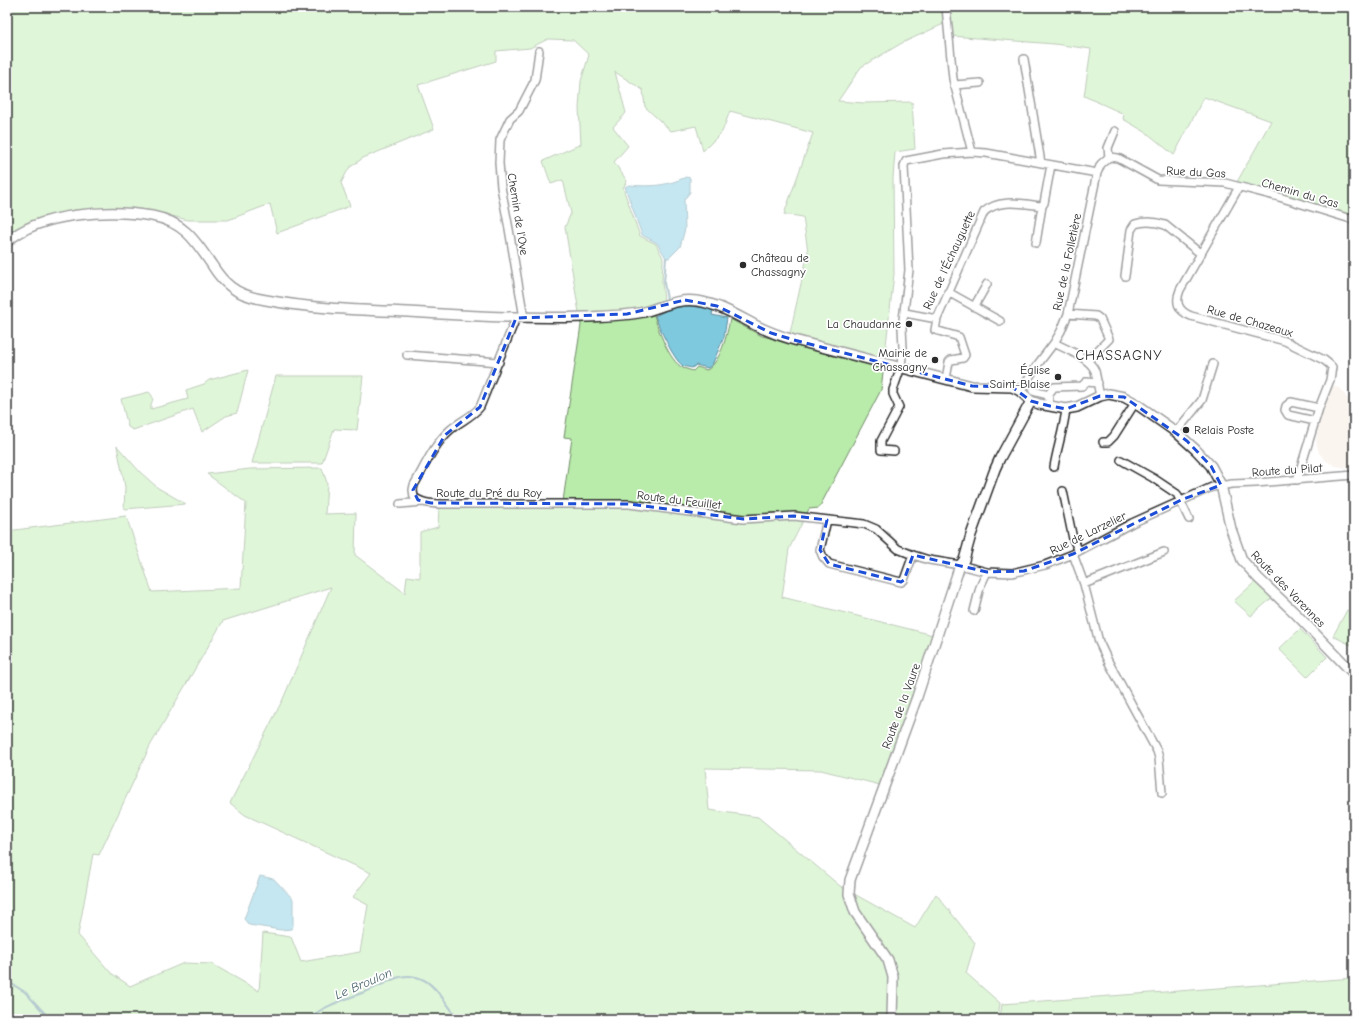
<svg xmlns="http://www.w3.org/2000/svg" width="1361" height="1026" font-family="'Comic Neue',sans-serif">
  <style>
    .built { fill: #f4e8dc }
    .green { fill: #b9ebaa; stroke: #728b6a; fill-rule: evenodd }
    .water { fill: #7fc9df; stroke: #5d8a97 }
    .lines { fill: none; stroke-linecap: round; stroke-linejoin: round }
    .stream { stroke: #5d8a97; stroke-width: 2 }
    .minor-casing { stroke: #2b2b2b; stroke-width: 10 }
    .tertiary-casing { stroke: #2b2b2b; stroke-width: 12 }
    .minor { stroke: #fff; stroke-width: 7 }
    .tertiary { stroke: #fff; stroke-width: 9 }
    .marked { fill: none; stroke: #1d4ed8; stroke-width: 3; stroke-dasharray: 8 5; stroke-linejoin: round }
    .poi-dot { fill: #2b2b2b; stroke: #fff; stroke-width: 1.5 }
    .labels { text-anchor: middle; stroke-width: 3.5; stroke-linejoin: round; paint-order: stroke }
    .street-label { font-size: 12px; fill: #2b2b2b; stroke: #fff }
    .poi-label { font-size: 12px; fill: #2b2b2b; stroke: #fff; text-anchor: end }
    .water-label { font-size: 13px; font-style: italic; fill: #48626a; stroke: #fff }
    .quarter-label { font-size: 14px; letter-spacing: 1px; fill: #2b2b2b; stroke: #fff }
  </style>
  <rect width="100%" height="100%" fill="#fff"/>
  <filter id="ink" filterUnits="userSpaceOnUse"><feTurbulence type="fractalNoise" baseFrequency=".025" numOctaves="2"/><feDisplacementMap in="SourceGraphic" scale="8" xChannelSelector="R" yChannelSelector="G"/><feConvolveMatrix kernelMatrix="1 2 1 2 8 2 1 2 1" color-interpolation-filters="sRGB"/></filter>
  <g filter="url(#ink)">
    <path class="built" d="M1331,385L1341,389L1350,403L1354,404V469L1336,466L1326,461L1319,453L1316,441L1320,419Z"/>
    <path class="green" d="M7,7H1354V218L1237,182L1271,121L1204,97L1174,155L1147,133L1123,119L1124,114L1084,96L1091,49L1054,44L951,36L950,21L902,43L861,67L838,101L864,103L912,102L915,149L895,152L893,178L894,274L881,390L819,508L809,509L789,549L782,597L933,635L921,679L880,785L821,770L705,768L709,810L758,817L840,886L915,928L936,894L975,943L966,973L1000,1003L998,1019H7V531L126,516L152,592L241,588L246,503L207,474L250,469L322,468L327,483L325,514L356,513L355,555L405,593L407,576L420,578V532L438,527L439,506L562,508L572,438L564,437L581,325L565,227L571,213L563,180L551,184L543,161L581,144L579,108L581,81L589,55L573,40L548,39L530,48L496,51V61L418,85L434,129L363,158L349,168L341,183L350,206L277,233L270,204L228,220H188L148,210L119,208L88,209L36,219L7,235ZM615,72L643,90L645,107L671,131L696,126L703,151L722,132L730,111L813,133L784,214L803,217L808,252L788,342L762,336L730,319C727,335 721,361 707,370L697,367L693,371C690,370 686,369 683,368C669,361 658,329 654,315L664,300L662,282L663,258L656,244L640,236L623,188L627,181L614,162L628,146L613,127L626,113ZM331,587L283,699L230,803L245,815L371,873L353,897L368,905L360,952L301,962L291,937L263,933L259,991L212,964L184,963L130,986L111,973L78,935L93,854L99,855L150,746L223,621Z
      M248,370L237,413L226,416L202,432L193,409L133,430L128,427L121,399L149,392C153,396 154,399 151,404V409L188,399L186,390L204,384L209,380Z
      M276,376H363L357,430L334,429L322,463H252Z
      M117,446L140,472L158,488L186,504L124,509L125,487Z
      M1256,581L1273,597L1251,616L1234,601Z
      M1347,610L1354,613V639L1351,645L1333,636Z
      M1300,629L1327,657L1307,677L1279,649Z
      M1354,978V1019H1000L1002,1004Z"/>
    <path class="water" d="M686,177L690,178V192L684,200L685,229L680,247L669,258H666L657,243L642,235L625,187L629,185C650,187 667,186 686,177Z
      M681,305H691L713,309L712,315L727,318L724,337L712,365L708,368L696,365L692,368C689,367 685,367 683,366C673,359 659,327 655,316L671,308Z
      M260,876L274,879L293,899V926L291,929L281,930L249,925L244,919Z"/>
    <g class="lines">
      <path class="stream" d="M666,258L664,283L667,299
        M7,981L25,992L50,1019
        M308,1019C327,1003 352,998 374,988C383,985 391,979 400,977C408,975 416,976 424,980C436,986 450,1008 458,1019"/>
      <g class="minor-casing">
        <path id="minor" d="M946,7L953,79L972,152
          M1024,59L1041,163
          M954,85L980,83
          M1109,157L1118,158L1158,180L1225,183L1279,197L1354,220
          M1239,187L1180,290C1175,302 1178,311 1191,316L1285,341L1324,360L1329,364L1332,367L1330,380L1319,408L1297,480
          M1036,243L1042,206
          M1125,276L1131,230L1135,224C1145,221 1156,222 1165,225L1201,254
          M948,292L1000,321
          M974,307L987,284
          M905,313L937,319L984,212C999,198 1023,204 1042,206L1044,203L1051,165
          M1068,314L1096,316L1100,319L1109,339L1087,361
          M516,318L480,407C472,417 460,421 450,430C434,444 425,466 414,485L413,490L414,497C424,505 438,504 451,504H629L743,519L794,516L864,524L876,529L898,549L913,555L929,560L960,565L987,572L1012,573L1045,565L1073,554L1132,523L1212,487L1232,484L1256,483L1354,475
          M524,318L509,229L501,187L499,163L500,140L510,119L519,111L535,80L539,51
          M937,319L935,330L959,337L965,355L963,358L951,360L949,362L946,379
          M1054,343C1066,349 1090,358 1095,371C1097,379 1098,388 1100,396
          M407,355L499,362
          M1020,391L1038,364L1054,343L1061,331L1068,314L1097,173L1101,164L1109,157L1108,148L1115,131
          M1033,391L1048,395L1050,406
          M1048,395L1054,387L1082,386L1086,382L1098,383
          M1315,421L1288,415L1285,410L1286,406L1291,402L1319,408
          M1176,432L1202,400L1213,364
          M1103,442H1108L1114,436L1135,403
          M894,451L881,450V441L899,407L893,394V390L901,367L903,347L902,328L909,270L904,166L906,161L943,154L972,152L986,153L1097,173
          M1121,460L1153,478L1177,494L1189,519
          M1054,467C1057,448 1064,429 1066,409
          M1063,491L1073,539L1079,551
          M400,504L423,502
          M827,520L820,550L823,557L829,564L901,582L904,580L913,555
          M1073,554L1084,584L1164,552
          M1084,584L1099,642L1108,661L1157,751L1159,758L1162,793
          M974,611L980,587L987,572"/>
      </g>
      <g class="tertiary-casing">
        <path id="tertiary" d="M7,242C39,212 111,209 152,216C184,222 195,240 212,265C217,273 223,281 231,287C241,295 254,298 266,300C313,309 361,310 408,312C467,316 526,319 585,317C604,316 625,316 644,312C662,307 678,298 697,301C718,304 736,315 755,325C767,331 780,336 794,340L972,386L1012,387L1020,391L1031,401L1039,404L1066,409L1077,407L1100,396L1109,394L1124,397L1135,403L1176,432L1196,450L1211,466L1221,485L1231,529L1242,560L1258,578L1296,614L1354,674
          M892,1019L893,977L888,960L855,912L849,894L850,880L917,697L960,565L964,560L971,535L995,469L1000,458L1031,401"/>
      </g>
      <use href="#minor" class="minor"/>
      <use href="#tertiary" class="tertiary"/>
    </g>
  </g>
  <path d="M0 0H1361V1026H0ZM685,300L717,306L771,333L794,340L972,386L1012,387L1031,401L1050,406L1066,409L1100,396L1124,397L1187,441L1211,466L1221,485L1181,500L1073,554L1024,571L987,572L913,555L904,580L901,582L829,564L820,550L827,520L794,516L743,519L629,504L431,503L418,500L413,490L445,435L480,407L516,318L627,314Z" fill="#fff" fill-opacity=".55" fill-rule="evenodd"/>
  <path class="marked" d="M685,300L717,306L771,333L794,340L972,386L1012,387L1031,401L1050,406L1066,409L1100,396L1124,397L1187,441L1211,466L1221,485L1181,500L1073,554L1024,571L987,572L913,555L904,580L901,582L829,564L820,550L827,520L794,516L743,519L629,504L431,503L418,500L413,490L445,435L480,407L516,318L627,314Z"/>
  <g class="poi-dot">
    <circle cx="743" cy="265" r="4"/>
    <circle cx="909" cy="324" r="4"/>
    <circle cx="935" cy="360" r="4"/>
    <circle cx="1058" cy="377" r="4"/>
    <circle cx="1186" cy="430" r="4"/>
  </g>
  <g class="labels">
    <g class="street-label">
      <text transform="translate(1196 172) rotate(3)" y="4">Rue du Gas</text>
      <text transform="translate(1300 193) rotate(16)" y="4">Chemin du Gas</text>
      <text transform="translate(518 214) rotate(81)" y="4">Chemin de l'Ove</text>
      <text transform="translate(949 260) rotate(-65)" y="4">Rue de l'Échauguette</text>
      <text transform="translate(1067 262) rotate(-78)" y="4">Rue de la Folletière</text>
      <text transform="translate(1250 321) rotate(16)" y="4">Rue de Chazeaux</text>
      <text transform="translate(1287 470) rotate(-4)" y="4">Route du Pilat</text>
      <text x="489" y="497">Route du Pré du Roy</text>
      <text transform="translate(679 500) rotate(7)" y="4">Route du Feuillet</text>
      <text transform="translate(1088 533) rotate(-26)" y="4">Rue de Larzelier</text>
      <text transform="translate(1288 589) rotate(46)" y="4">Route des Varennes</text>
      <text transform="translate(901 706) rotate(-70)" y="4">Route de la Vaure</text>
    </g>
    <g class="poi-label">
      <text x="751" y="262" text-anchor="start">Château de<tspan x="751" dy="14">Chassagny</tspan></text>
      <text x="901" y="328">La Chaudanne</text>
      <text x="927" y="357">Mairie de<tspan x="927" dy="14">Chassagny</tspan></text>
      <text x="1050" y="374">Église<tspan x="1050" dy="14">Saint-Blaise</tspan></text>
      <text x="1194" y="434" text-anchor="start">Relais Poste</text>
    </g>
    <g class="water-label">
      <text transform="translate(363 983) rotate(-23)" y="5">Le Broulon</text>
    </g>
    <g class="quarter-label">
      <text x="1119" y="360">CHASSAGNY</text>
    </g>
  </g>
  <rect width="1361" height="1026" fill="none" stroke="#fff" stroke-width="24"/>
  <rect x="12" y="12" width="1337" height="1002" fill="none" stroke="#2b2b2b" stroke-width="1.5" filter="url(#ink)"/>
</svg>
